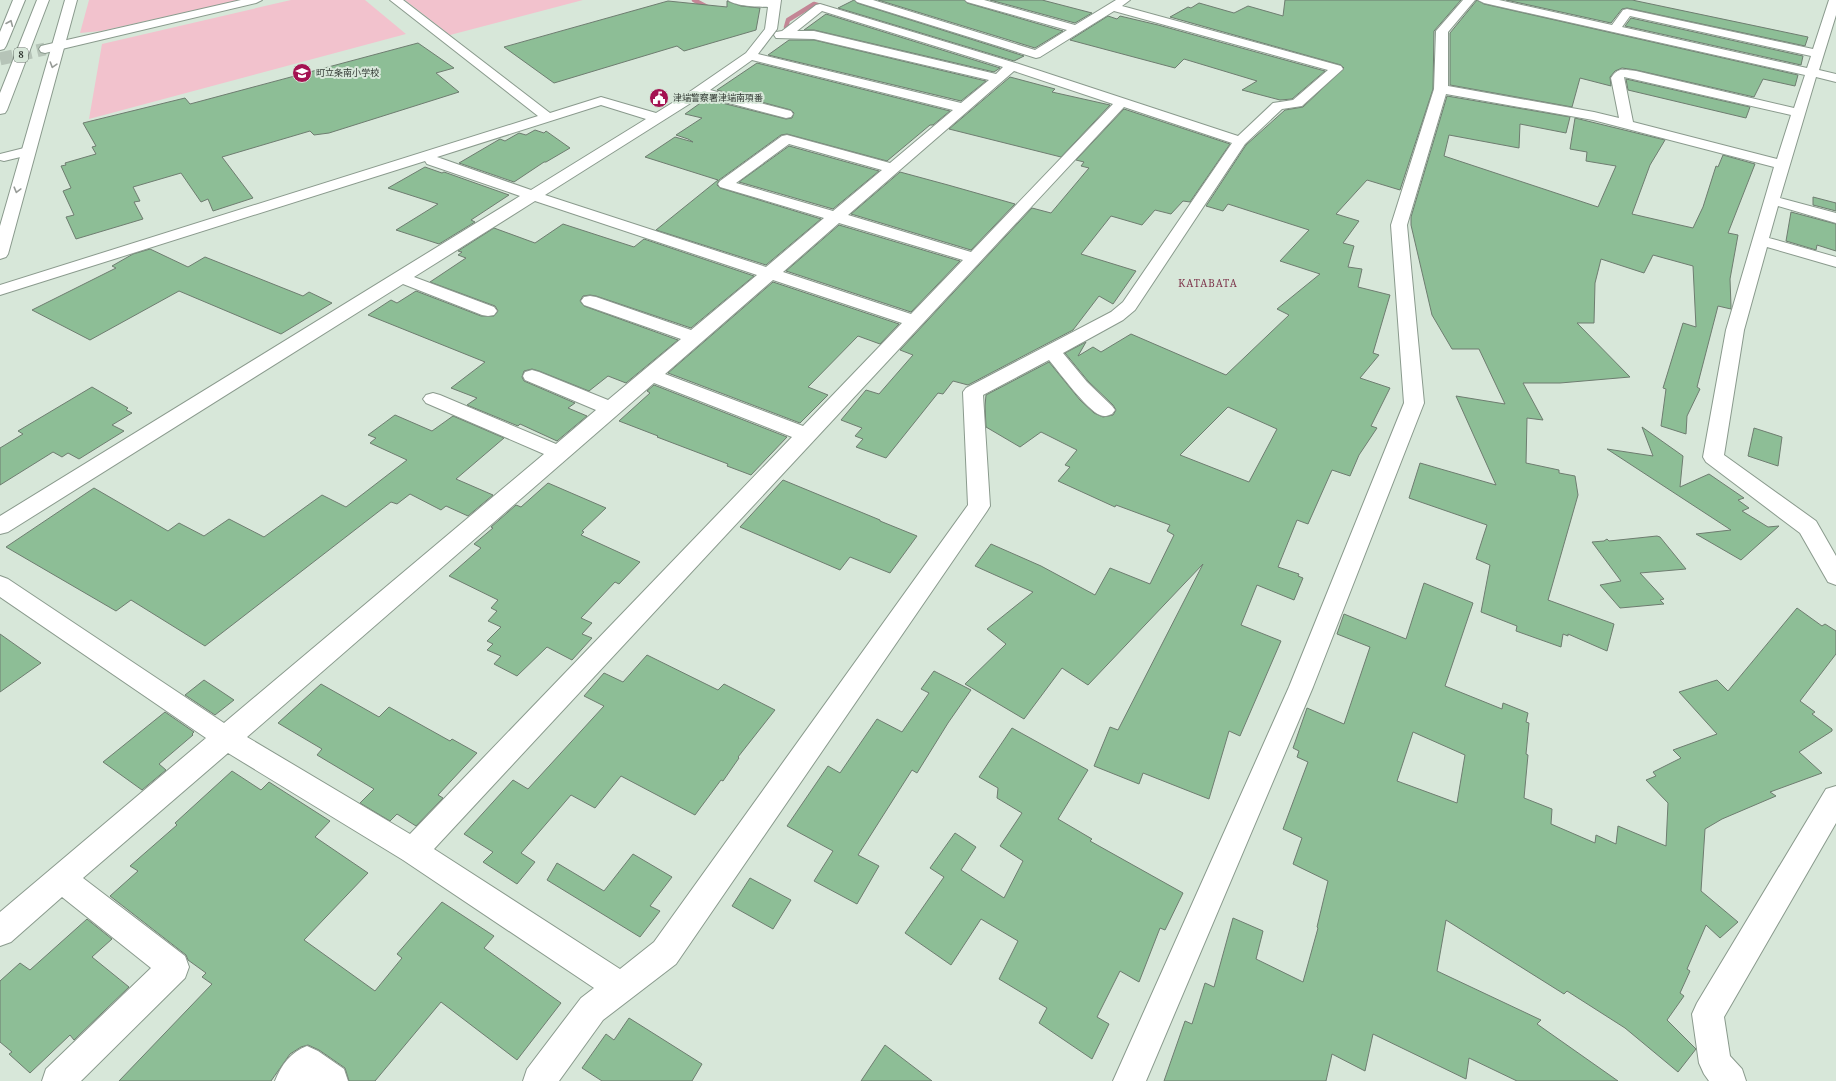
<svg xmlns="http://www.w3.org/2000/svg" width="1836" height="1081" font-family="'Noto Serif','Noto Sans JP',serif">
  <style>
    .green { fill: #f2c2cd }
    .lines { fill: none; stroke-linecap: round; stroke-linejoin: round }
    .stream { stroke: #c38695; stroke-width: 4.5 }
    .building { fill: #8dbe96; stroke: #6e7d70; fill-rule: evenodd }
    .minor-tunnel { stroke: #b6c4b8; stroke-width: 13; stroke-dasharray: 13 6; stroke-linecap: butt }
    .minor-casing { stroke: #8a9a8d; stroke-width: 2 }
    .highway-casing { stroke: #8a9a8d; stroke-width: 2 }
    .minor { fill: #fff; fill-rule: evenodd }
    .highway { fill: #fff; fill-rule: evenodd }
    .oneway { stroke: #989c98 }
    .labels { text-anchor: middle; stroke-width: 4; stroke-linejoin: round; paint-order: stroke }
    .shield { fill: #d7e7d9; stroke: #636c64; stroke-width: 1 }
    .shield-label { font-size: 9px; font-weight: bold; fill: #313832 }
    .far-poi-label { font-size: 9px; fill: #313832; stroke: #d7e7d9; text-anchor: start }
    .far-quarter-label { font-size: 10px; letter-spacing: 1px; fill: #7f384e; stroke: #d7e7d9 }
  </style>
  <rect width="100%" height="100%" fill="#d7e7d9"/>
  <path class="green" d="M89,0H240L101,31L80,33Z
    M291,0H365L406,34L89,119L102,44Z
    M405,0H583L450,35Z"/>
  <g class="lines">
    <path class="stream" d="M694,0L711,9
      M786,27L788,20L814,4L827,8"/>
  </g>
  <path class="building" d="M854,0L857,3L1024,56L1014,61L838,8Z
    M878,0H964L967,3L1063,31L1035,48Z
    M990,0H1042L1092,13L1075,23Z
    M1285,0H1461L1434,31L1433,89L1400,190L1367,180L1336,214L1359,221L1343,243L1354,246L1348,267L1362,269L1358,287L1390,295L1373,353L1379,355L1360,378L1390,388L1371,426L1377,428L1359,455L1350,476L1332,470L1308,524L1297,520L1278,567L1299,574L1298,576L1303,578L1294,600L1257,585L1241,625L1281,641L1240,736L1229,731L1209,799L1143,773L1139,784L1094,766L1110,727L1118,730L1203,564L1088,685L1062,668L1024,719L965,684L1006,644L987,629L1033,592L975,566L991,544L1041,566L1095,595L1110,568L1150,584L1174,535L1167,531L1170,525L1116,505L1115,507L1058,481L1070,467L1065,465L1077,450L1041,432L1020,447L986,427L985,406L986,395L1049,362L1080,400L1094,413L1103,417L1113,415L1116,410L1113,405L1088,381L1065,353L1086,342L1078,356L1093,347L1101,352L1131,334L1226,375L1289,315L1277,309L1320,274L1280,261L1309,230L1228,204L1223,211L1206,206L1246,145L1285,110L1303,107L1344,68L1341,65L1170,17L1188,7L1191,8L1199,3L1234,13L1248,6L1283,16ZM1228,407L1277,429L1249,482L1180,455Z
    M1477,0L1484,4L1798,75L1795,86L1763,79L1754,97L1636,70L1622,68L1615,71L1610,77L1611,86L1580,78L1572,107L1450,85V33Z
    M1506,0H1632L1808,37L1805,46L1627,8L1622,9L1611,23Z
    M668,1L727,7V1L741,6L760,8L756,30L684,51L677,46L554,83L504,47Z
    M826,14L1000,68L994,72L814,30H804Z
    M1108,16L1117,19L1120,16L1158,25L1325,71L1292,99L1280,100L1242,90L1257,81L1184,59L1175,68L1070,40Z
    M1631,18L1803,56L1801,65L1625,26Z
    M789,40H814L986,81L961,101L768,55Z
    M418,43L454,68L436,73L459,92L329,133L314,135L310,131L222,157L253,198L213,211L208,199L201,202L181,173L133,187L140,201L134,202L143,219L76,239L66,217L74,215L63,191L71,188L61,166L66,165L65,163L96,154L92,147L96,146L83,123L185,98L190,104Z
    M757,63L950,111L933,125H930L887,161L787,134L781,135L719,180L717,185L720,188L821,219L766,265L656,230L718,180L645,157L675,137L693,142L688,139L676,135L702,118L685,114L706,99L786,119L792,118L794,113L791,110L717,90Z
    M1010,77L1055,89L1052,92L1110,105L1061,157L949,129Z
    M1626,79L1750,107L1746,118L1628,90Z
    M1447,96L1570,117L1566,133L1520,124L1519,148L1449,135L1444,156L1598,207L1616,166L1586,161L1587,152L1570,149L1575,118L1665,140L1650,165L1632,214L1693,228L1703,207L1716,166L1718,167L1723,155L1755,164L1728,233L1738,235L1730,279L1731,306V309L1718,306L1697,387L1700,389L1687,416L1686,434L1661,426L1666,389L1663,388L1683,323L1696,327L1693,266L1653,255L1644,273L1601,259L1595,283L1594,323H1577L1630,377L1560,383H1523L1543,420L1527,418L1526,463L1559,470V473L1575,476L1578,495L1548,600L1614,624L1607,651L1568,634V636L1563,634L1561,647L1516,631L1517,626L1481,612L1490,565L1476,559L1487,525L1409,498L1420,463L1496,485L1456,396L1505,404L1479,349H1452L1432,315L1411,225V217Z
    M1124,109L1230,144L1190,202L1183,201L1171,214L1155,210L1142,225L1111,216L1081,254L1136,271L1113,304L1099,296L1073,330L968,385L953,381L943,394L938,393L886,458L856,447L863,439L855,436L862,428L841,420L866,390L879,394L913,355L900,350L1032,208L1051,213L1089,168L1081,166L1084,162L1076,160Z
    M535,130L544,133L546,131L570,148L546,162H544L514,182L459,163L500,139L505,141L519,133L526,135Z
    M789,146L879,171L833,209L739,182Z
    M425,167L442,173L444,172L509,195L471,220L475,222L439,244L396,230L438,204L388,188Z
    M900,172L948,185L1015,204L971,250L851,214Z
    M1813,197L1836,203V211L1813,205Z
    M1791,212L1836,224V251L1817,245L1816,250L1786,241Z
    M563,224L634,247L644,239L754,276L691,328L596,296L590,295L583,296L580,301L584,306L678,340L626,383L608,376L589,391L539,371L532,369L524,371L522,377L524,381L575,403L568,408L587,416L557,441L520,424L518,426L467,405L477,398L451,388L485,362L368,315L391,300L397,303L416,291L481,316H494L498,311L495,306L430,282L466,258L458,255L462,252L458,251L494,228L535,243Z
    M839,225L960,261L911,312L786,271Z
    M150,249L188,267L205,257L303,296L309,292L332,303L281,334L179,291L90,340L32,310L116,268L112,266L133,254Z
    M773,282L899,324L880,344L858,336L808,387L828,395L800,423L668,373Z
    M654,385L787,437L751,475L727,466L728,464L657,437L658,436L619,421L650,393L647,391Z
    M92,387L128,408L126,410L132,413L112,425L124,431L79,459L68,453L62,457L53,452L0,485V448L23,434L18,431Z
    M395,415L432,431L453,416L504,438L456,479L493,495L468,516L446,506L441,510L410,494L397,504L391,502L205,646L131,600L116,611L6,547L94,488L168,531L179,523L204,536L229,519L264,537L322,495L346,507L407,460L370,443L376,438L368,435Z
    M1642,427L1683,456L1680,487L1709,474L1744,498L1738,500L1749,508L1742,511L1768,527L1779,526L1741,560L1696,534L1731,530L1607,449L1653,456Z
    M1754,428L1782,437L1778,466L1748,456Z
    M783,480L880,520V521L917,536L890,573L850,557L840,570L740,527Z
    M548,483L606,508L582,531L584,532L581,535L640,562L619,584L615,582L581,618L592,623L582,634L592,638L572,660L547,647L517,676L494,664L501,656L487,650L493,644L487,641L501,627L488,621L497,611L491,608L498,600L449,576L481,548L474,544L493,528L491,527L516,505L521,507Z
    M1657,536L1660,537L1686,569L1640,573L1664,599L1660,600L1664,604L1620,608L1600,585L1621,581L1592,542L1604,541L1607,539L1609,541Z
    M1424,583L1473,603L1445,686L1502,709L1503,703L1528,713L1526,722L1529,723L1526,754L1528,755L1524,798L1552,809L1551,824L1595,843L1596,835L1616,844L1618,826L1666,846L1668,803L1646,780L1656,776L1653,772L1681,758L1673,750L1717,734L1679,692L1717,680L1728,691L1797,608L1822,626L1825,624L1836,631V654L1800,701L1815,712L1812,714L1832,729V731L1799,752L1822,773L1770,792L1776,796L1722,819L1705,829L1701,891L1738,922L1720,938L1706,925L1687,969L1690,971L1680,993L1684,996L1667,1020L1696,1049L1678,1072L1625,1028L1567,991L1564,994L1446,920L1437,971L1541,1020L1537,1024L1618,1081H1517L1469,1058L1466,1079L1373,1034L1365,1071L1332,1054L1326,1081H1164L1185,1021L1192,1024L1205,983L1214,987L1233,918L1263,931L1256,959L1303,982L1318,928L1317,927L1328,881L1293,864L1302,838L1283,829L1308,762L1297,757L1299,751L1293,748L1307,708L1344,724L1370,647L1337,634L1344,614L1406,639ZM1413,732L1465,755L1457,803L1397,781Z
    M0,634L41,663L0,692Z
    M647,655L718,690L724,684L775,710L738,757L739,758L723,781L721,780L695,815L621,776L595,808L571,795L521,853L535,862L517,884L483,862L493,852L464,834L513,780L528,789L604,706L584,696L604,673L623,682Z
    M934,671L971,690L948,723L917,773L912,770L858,855L879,866L857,904L814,881L833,851L787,826L828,766L840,773L877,719L902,732L929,693L921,689Z
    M204,680L234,700L215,715L185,695Z
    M321,684L379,717L389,707L450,741L452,739L477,753L438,795L443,798L416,826L397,814L390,821L360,803L374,789L317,755L322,749L278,723Z
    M165,712L194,732L192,734L193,735L159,764L166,770L142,790L103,762Z
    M1012,728L1088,770L1058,819L1092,839L1090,841L1183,893L1165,930L1160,928L1139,982L1120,971L1097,1017L1109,1024L1092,1059L1039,1023L1047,1008L999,979L1018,941L981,919L951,965L905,933L944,877L930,868L955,833L976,847L961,870L1004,898L1023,861L1000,846L1022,813L997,798L998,788L979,777Z
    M232,771L261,790L269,782L330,821L315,837L368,873L304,940L375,991L402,958L397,954L442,902L494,936L484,948L561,1003L517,1060L441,1002L375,1081H349L345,1068L319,1050L308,1045L301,1047L290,1054L271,1081H119L212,984L202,977L206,973L188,960L186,955L110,896L138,871L130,866L177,825L175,823Z
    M633,854L672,877L650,906L660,911L640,937L547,880L557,863L604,891Z
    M750,878L791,900L773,929L732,906Z
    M87,919L112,939L92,957L129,987L74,1040L70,1035L30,1073L9,1054L12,1052L0,1042V981L20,963L30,970Z
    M629,1018L702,1064L692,1081H602L582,1068L606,1034L614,1040Z
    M885,1045L932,1081H861Z"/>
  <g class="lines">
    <path class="minor-tunnel" d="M0,59L45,49"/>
    <g class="minor-casing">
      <path id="minor" d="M241,0H262L256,3L45,53L41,52L39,49L41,46L45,45Z
        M390,0H403L550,113L601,97L656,113L685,95L746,53L765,29L768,7C760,7 734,6 728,0H781L777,29L758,54L961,103L989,80L814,39L776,38L774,35L776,32L782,31L816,5L820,4L1019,64L1238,136L1273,103L1293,100L1328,70L1114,11L1040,57L1036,58L857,2L855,0H873L1035,50L1067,30L967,2L965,0H984L1075,25L1116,0H1130L1122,6L1341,66L1343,69L1302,106L1282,109L1245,144L1135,310L1123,320L1063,353L1087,382L1112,406L1115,410L1112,414C1107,416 1104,417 1100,415C1087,410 1059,372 1049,360L983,395L990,506L987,511L676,964L603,1020L559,1081H523L527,1069L581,998L594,988L403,860L228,753L83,878L185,956L189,967L185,978L81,1081H42L46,1069L151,968L62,897L11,942L0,946V912L206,738L0,597V576L8,579L224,723L544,454L426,403L423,399L426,395L433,393L440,395L556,444L596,410L525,380L523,376L525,372L532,370L539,372L608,400L681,339L584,305L581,301L584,297L590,296L596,297L691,330L757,275L535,201L414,277L494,307L497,311L494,315L488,316L482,315L403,284L8,532L0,534V516L520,196L427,164L425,161L0,295V285L538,116ZM822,11L1003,67L996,74L814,31H797ZM752,60L953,110L890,163L787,135L782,136L720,181L718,184L720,187L824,218L766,267L545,195L702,96L786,118L791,117L793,114L791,111L710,90ZM1014,71L1113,104L971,252L848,215ZM601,105L646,119L531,190L437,157ZM1124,107L1232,143L1123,302L1111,312L966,388L963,392L968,505L654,942L620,969L434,849ZM789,144L882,170L833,211L736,183ZM839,223L963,260L911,314L783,272ZM773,280L902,323L803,426L665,374ZM654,383L792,437L410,834L247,737Z
        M1463,0H1475L1448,32V86L1594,112L1619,118L1611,78C1618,67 1624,70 1636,71L1794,108L1805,75L1484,3L1478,0H1499L1612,25L1623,10L1627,9L1813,49L1829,0H1836V15L1819,70L1836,74V82L1816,77L1780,198L1836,213V223L1778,206L1769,238L1836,257V267L1767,247L1744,330L1724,455L1816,521L1836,556V585L1828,582L1800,533L1706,462L1703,457L1726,330L1774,167L1593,120L1446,94L1407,225L1424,403L1313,687L1146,1081H1113L1289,687L1404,403L1391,225L1434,89L1436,31ZM1630,16L1811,56L1807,68L1622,27ZM1624,77L1791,115L1777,159L1633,122Z
        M28,147L33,148L35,151L33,154L4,161L0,160V154Z
        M1836,786V823L1724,1017L1730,1056L1742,1069L1746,1081H1709L1704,1074L1699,1063L1692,1014L1697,1003L1826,789Z
        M307,1046L318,1051L344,1069L348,1081H275C281,1065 291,1052 307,1046Z"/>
    </g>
    <g class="highway-casing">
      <path id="highway" d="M13,0H25L6,46L4,49L0,50V32Z
        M37,0H49L7,110L5,113L0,114V93Z
        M65,0H77L8,254L6,257L0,259V226Z"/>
    </g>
    <use href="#minor" class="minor"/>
    <use href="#highway" class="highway"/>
  </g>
  <defs><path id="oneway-chevron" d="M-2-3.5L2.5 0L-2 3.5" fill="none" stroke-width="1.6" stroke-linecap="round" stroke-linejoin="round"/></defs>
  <g class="oneway">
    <use href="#oneway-chevron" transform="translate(10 23) rotate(-67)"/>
    <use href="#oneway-chevron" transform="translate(53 65) rotate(107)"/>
    <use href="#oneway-chevron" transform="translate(17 190) rotate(105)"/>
  </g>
  <defs>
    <g id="school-disc" transform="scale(1)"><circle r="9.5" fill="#a41251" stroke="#d7e7d9"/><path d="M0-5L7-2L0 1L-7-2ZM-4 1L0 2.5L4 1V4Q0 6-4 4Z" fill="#fff"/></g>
    <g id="civic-disc" transform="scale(1)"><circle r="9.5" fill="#a41251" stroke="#d7e7d9"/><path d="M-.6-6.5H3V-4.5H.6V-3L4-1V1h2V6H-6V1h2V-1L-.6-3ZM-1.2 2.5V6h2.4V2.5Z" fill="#fff"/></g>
  </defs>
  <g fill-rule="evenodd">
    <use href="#school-disc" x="302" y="73"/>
    <use href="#civic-disc" x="659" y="98"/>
  </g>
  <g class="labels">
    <rect class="shield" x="14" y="48" width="14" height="14" rx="3"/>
    <g class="shield-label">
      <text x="21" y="58">8</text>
    </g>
    <g class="far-poi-label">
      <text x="316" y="76">町立条南小学校</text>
      <text x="673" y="101">津端警察署津端南項番</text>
    </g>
    <g class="far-quarter-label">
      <text x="1208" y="287">KATABATA</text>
    </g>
  </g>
</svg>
